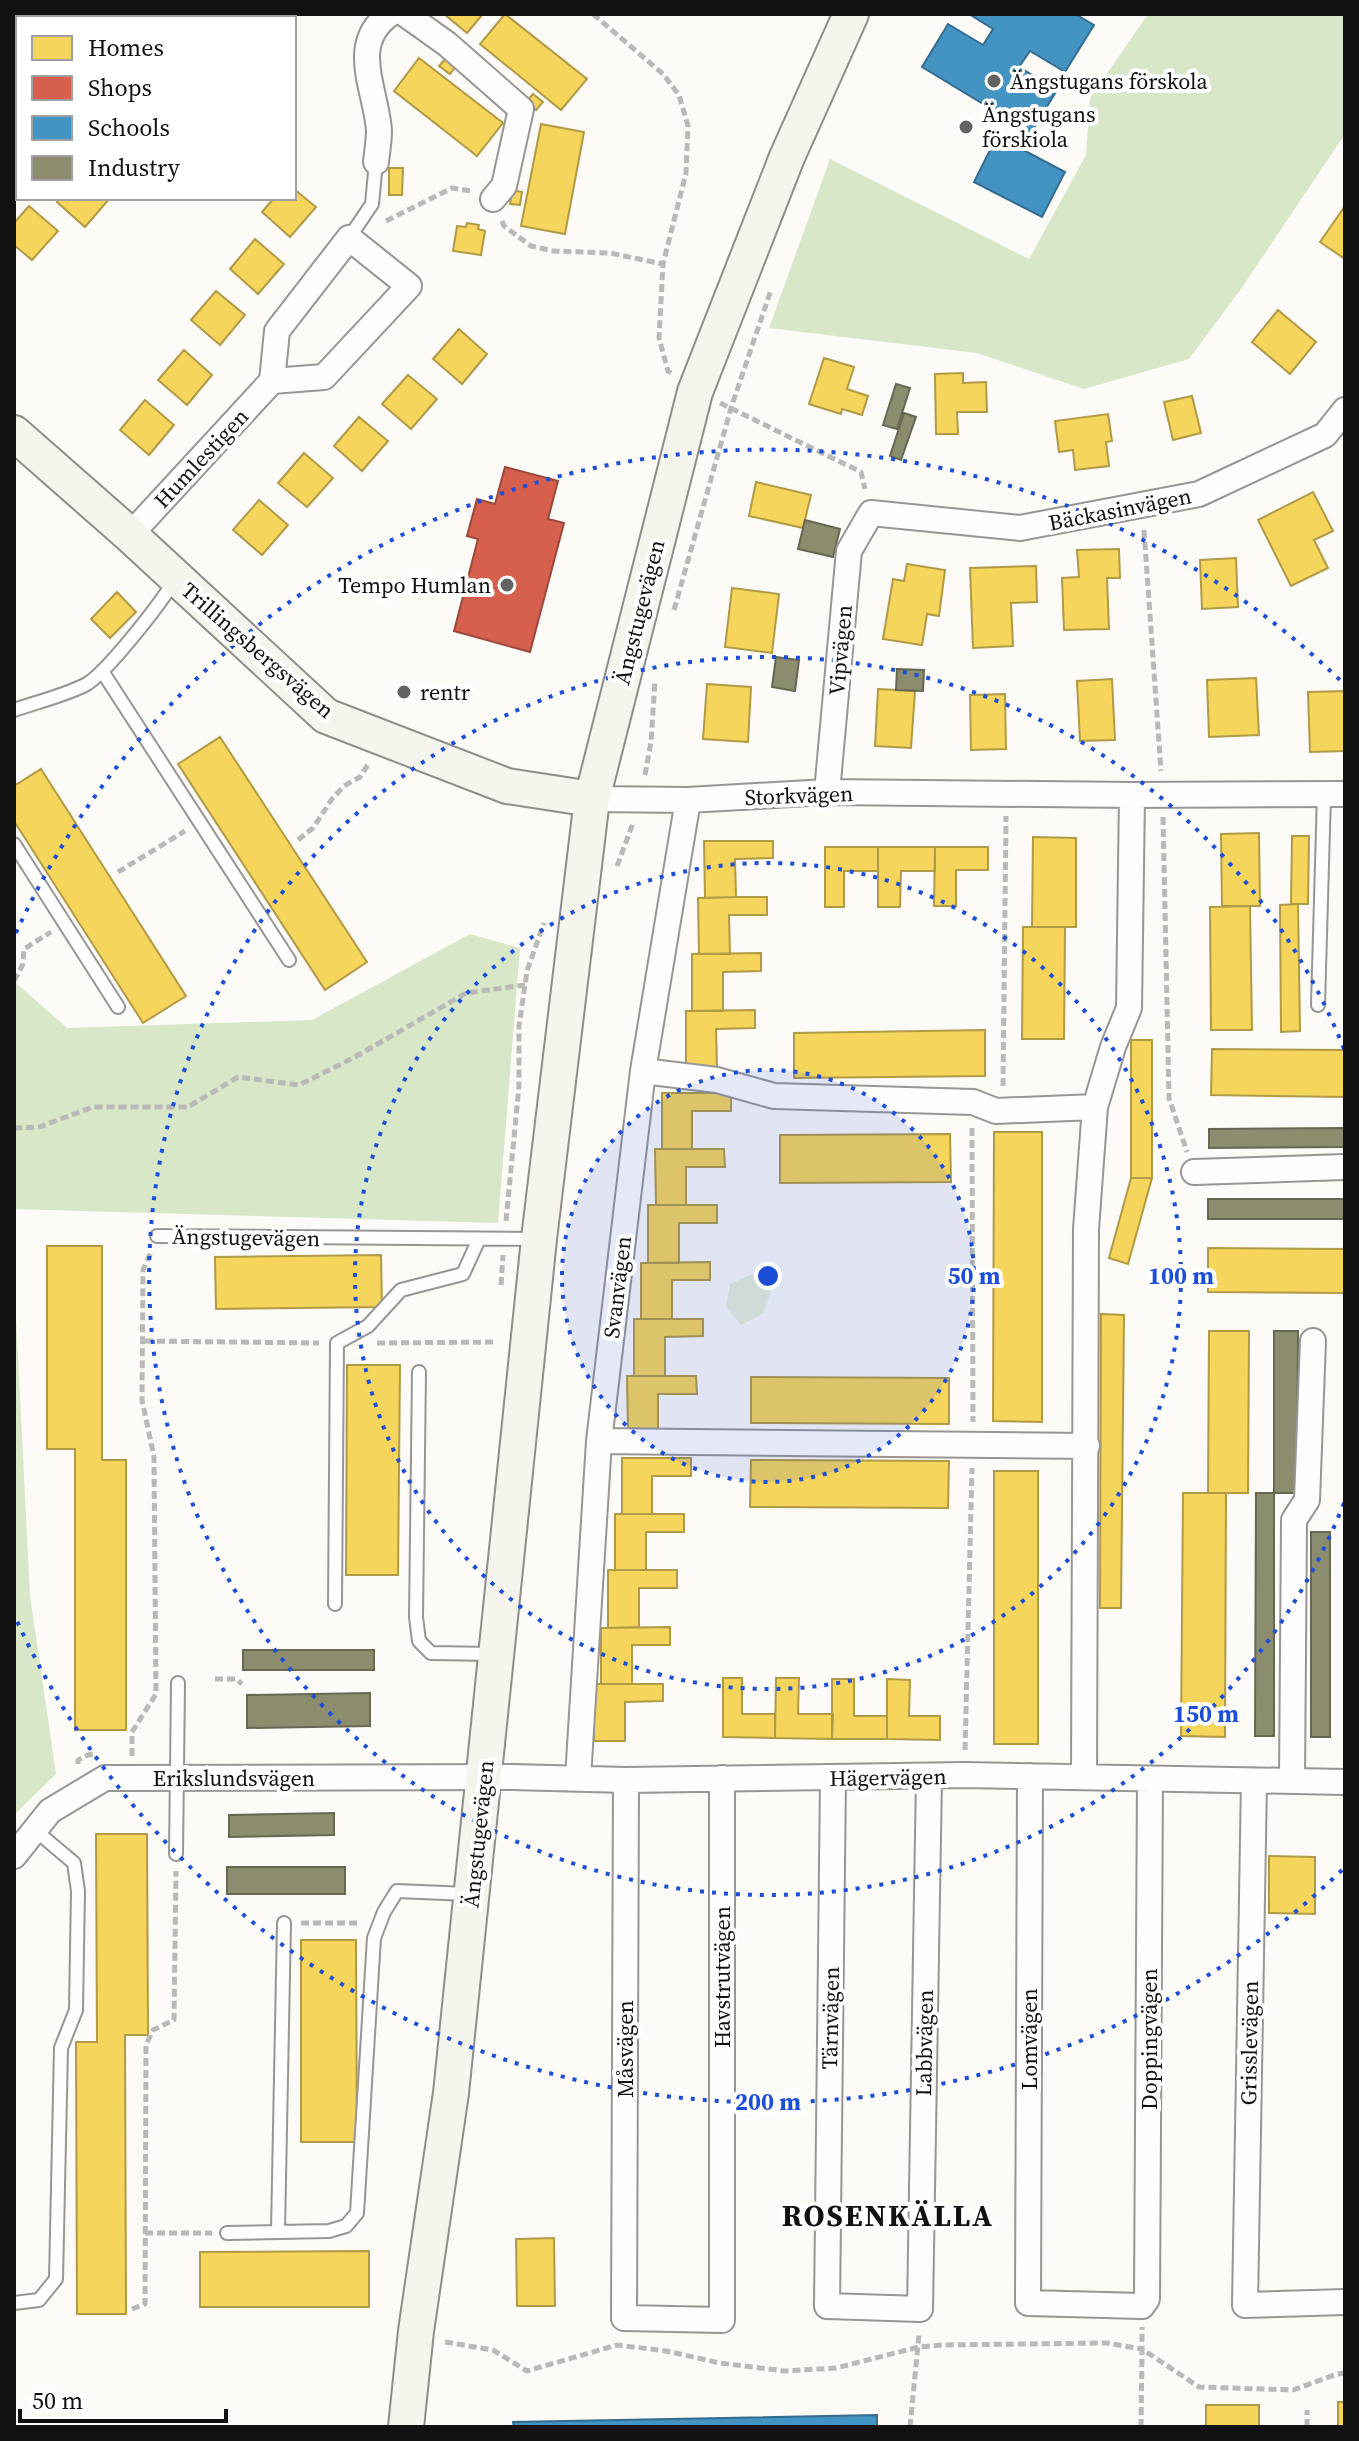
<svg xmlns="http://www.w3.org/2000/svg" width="1359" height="2441" font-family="'Source Serif 4',serif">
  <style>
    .green { fill: #e7f0d9 }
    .forest { fill: #d7e7c8 }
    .homes { fill: #f6d55c; stroke: #b19a46; stroke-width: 2 }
    .shops { fill: #d6604d; stroke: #9b483b; stroke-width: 2 }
    .schools { fill: #4393c3; stroke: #346c8e; stroke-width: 2 }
    .industry { fill: #8c8c6e; stroke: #676752; stroke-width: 2 }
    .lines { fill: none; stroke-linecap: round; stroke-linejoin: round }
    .lane-casing { stroke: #979695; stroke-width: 16 }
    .street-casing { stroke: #979695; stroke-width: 28 }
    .secondary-casing { stroke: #8d8d8b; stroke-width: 38 }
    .path { stroke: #b9b9b8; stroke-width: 5; stroke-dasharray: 8 4; stroke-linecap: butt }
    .lane { stroke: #fffefe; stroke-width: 12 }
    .street { stroke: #fffefe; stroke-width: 24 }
    .secondary { stroke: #f5f4ed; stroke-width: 34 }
    .ring { fill: none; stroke: #1d4ed8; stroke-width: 4; stroke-dasharray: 4 8 }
    .poi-dot { fill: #636362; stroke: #fff; stroke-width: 3 }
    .labels { text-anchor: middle; stroke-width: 8; stroke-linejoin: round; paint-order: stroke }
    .poi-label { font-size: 22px; fill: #111; stroke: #fff; text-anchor: start }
    .street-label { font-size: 22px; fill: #111; stroke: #fff }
    .district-label { font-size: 30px; font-weight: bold; letter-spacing: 2px; fill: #111; stroke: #fff }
    .centre { fill: #1d4ed8; stroke: #fff; stroke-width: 4 }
    .ring-label { font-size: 24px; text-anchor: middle; font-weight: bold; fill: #1d4ed8; stroke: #fff; stroke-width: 8; stroke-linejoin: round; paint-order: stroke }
  </style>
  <rect width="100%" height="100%" fill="#fcfbf7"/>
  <path class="green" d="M752,1274L771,1291L764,1313L741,1325L726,1306L730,1284Z"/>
  <path class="forest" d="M1148,14H1345V134L1243,286L1189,359L1084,389L977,353L769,328L830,159L1029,259L1086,155L1090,98Z
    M470,934L520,948L498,1223L14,1209V981L67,1028L312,1020Z
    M14,1276L30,1596L56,1774L14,1815Z"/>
  <path class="homes" d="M444,14H483L467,33Z
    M505,14L587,79L561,110L480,44Z
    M419,58L503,123L477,156L394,91Z
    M446,58L456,66L450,74L439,66Z
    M533,94L543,102L536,110L526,102Z
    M541,124L584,132L565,234L521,226Z
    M389,168H403L402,195H389Z
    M294,189L316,207L290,237L262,212L274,198H294Z
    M512,190L522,192L520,205L510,204Z
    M60,198H110L85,227L57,202Z
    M29,206L58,231L32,260L14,245V223Z
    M1345,206V259L1320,242Z
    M467,223L479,225L478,229L485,231L481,255L453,251L457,226L466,227Z
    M255,239L284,264L258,294L230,269Z
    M216,291L245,315L220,345L191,320Z
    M1278,310L1316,342L1290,374L1252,342Z
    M459,329L487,354L462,384L433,359Z
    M184,350L212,375L187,405L158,380Z
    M824,358L854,367L847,389L868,396L862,415L842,409L841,414L809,404Z
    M963,373V383L986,382L987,412H957L958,434H936L935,374Z
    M408,375L437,399L411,429L382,404Z
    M1192,396L1201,433L1173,440L1164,402Z
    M145,400L174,425L149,455L120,430Z
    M1108,414L1112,441L1106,442L1109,466L1075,470L1073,450L1059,452L1055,421Z
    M359,417L388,441L362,471L334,446Z
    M304,453L333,478L307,507L278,483Z
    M756,482L811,495L803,528L749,516Z
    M1313,492L1333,531L1314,540L1328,568L1291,586L1258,520Z
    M259,500L288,525L262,555L233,530Z
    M1119,549L1120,578H1107L1109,629L1064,630L1062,578L1079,577L1077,550Z
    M1236,558L1238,607L1202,609L1200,560Z
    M907,564L945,570L939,616L927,614L922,645L883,639L893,579L904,581Z
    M1036,566L1037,602L1011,603L1013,646L973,648L970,568Z
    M732,588L779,594L772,653L725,647Z
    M117,592L136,612L110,638L91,619Z
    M1256,678L1259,735L1209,737L1207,680Z
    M1112,679L1115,740L1080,741L1077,681Z
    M707,684L751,687L748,742L703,739Z
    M878,689L915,691L911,748L875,746Z
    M1345,691V751L1310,752L1308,692Z
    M1005,694L1006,749L971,750L970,695Z
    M220,737L367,962L325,990L178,764Z
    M41,769L186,996L143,1023L14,821V786Z
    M1259,833L1260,906H1222L1221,834Z
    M1292,836H1309L1308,904H1291Z
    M1033,837L1076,838V927H1032Z
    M704,841H773V858L735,859L736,897L705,898Z
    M825,847H878V871H844V907H825Z
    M878,847H935V871H901L900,907H878Z
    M935,847H988V870H956V906H934Z
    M736,897H767V915H729L730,954H699L698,898Z
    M1298,904L1300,1031L1281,1032L1280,905Z
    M1250,906L1252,1030H1211L1210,907Z
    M1023,927H1065L1064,1039H1022Z
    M761,953V971L723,972V1011H692V954Z
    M755,1010V1028L716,1029L717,1067L686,1068V1011Z
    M985,1030V1076L794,1078V1033Z
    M1131,1040H1152V1178H1131Z
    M1212,1049L1345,1050V1097L1211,1095Z
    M662,1093H731V1111H692V1149H662Z
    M994,1132H1042V1422L993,1421Z
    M950,1134L951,1182L780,1183V1135Z
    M655,1149H724L725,1167H686V1205H656Z
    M1131,1178H1152L1128,1264L1109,1258Z
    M648,1205H717V1223H679V1263H648Z
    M47,1246H102V1460H126V1730H75V1449H47Z
    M1208,1248L1345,1249V1293L1208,1292Z
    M381,1255L382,1307L216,1309L215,1257Z
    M710,1262V1280H672V1319H641V1263Z
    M1101,1314L1124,1315L1121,1608H1100Z
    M634,1319H703V1336L665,1337V1376H634Z
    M1209,1331H1249L1248,1493H1208Z
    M347,1365H400L398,1575H346Z
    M627,1376H696L697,1394H658V1432H628Z
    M751,1377L949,1378V1424L751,1423Z
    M622,1458H691V1476H652V1514H622Z
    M751,1460L949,1461L948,1508L750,1507Z
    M994,1471H1038V1744H994Z
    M1183,1493H1226L1225,1737L1181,1736Z
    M615,1514H684V1532H646V1570H615Z
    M608,1570H677V1588H639V1627L608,1628Z
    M670,1627V1645H632V1684H601V1628Z
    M723,1678H742V1714H775V1738L723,1737Z
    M776,1678H799L798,1714H833L832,1739L775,1738Z
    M832,1679H854V1716H887V1739H832Z
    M887,1679L910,1680L909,1716H940V1740L887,1739Z
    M594,1684H663V1701L625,1702V1741H594Z
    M96,1834H147L148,2035H125L126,2314H77L76,2042H97Z
    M1269,1856L1315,1857V1914L1269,1913Z
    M301,1940H356L357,2142H301Z
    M554,2238L555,2306H517L516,2239Z
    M369,2251V2307H200V2252Z
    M1338,2402H1345V2427H1338Z
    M1206,2405H1259V2427H1206Z"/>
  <path class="shops" d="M505,467L558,481L548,519L564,523L530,652L454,631L478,539L467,536L477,499L495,504Z"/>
  <path class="schools" d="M969,14H1075L1094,25L1065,72L1030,51L1019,67L1057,90L1031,133L922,67L948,24L983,45L993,29Z
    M997,136L1065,172L1042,217L974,182Z
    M877,2415V2427H514L513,2422Z"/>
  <path class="industry" d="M896,384L910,388L897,429L883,425Z
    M904,413L916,417L901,460L890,456Z
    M805,520L840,529L833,557L798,549Z
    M776,657L799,660L795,691L772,687Z
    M897,669L924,670L923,691L896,690Z
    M1345,1128V1147L1209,1148V1129Z
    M1208,1199H1345V1219H1208Z
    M1274,1331H1298L1297,1493H1274Z
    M1256,1493H1274V1736H1255Z
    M1311,1532H1330V1737H1311Z
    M243,1650H374V1670H243Z
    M370,1693V1726L247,1728V1695Z
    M334,1813V1835L229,1837V1815Z
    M227,1867H345V1894H227Z"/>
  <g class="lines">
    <g class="lane-casing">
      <path id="lane" d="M349,238L372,204L376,162
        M102,671L289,960
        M14,710C37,702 63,696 85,685C105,675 161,603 174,581
        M14,844L118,1007
        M1318,1005L1324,794
        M157,1236L536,1239
        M419,1372L416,1617L419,1641L431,1653L493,1654
        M335,1604L337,1343L368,1326L401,1290L463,1274L479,1239
        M176,1854L178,1683
        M278,2231L284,1923
        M227,2233L329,2231L346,2226L357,2213L374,1938L384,1912L397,1891L468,1894
        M14,2303L39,2300L56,2279L61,2048L76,2010L78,1891L74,1863L35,1830"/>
    </g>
    <g class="street-casing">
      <path id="street" d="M116,14L120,18
        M405,14L447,44L521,109L504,186L493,199
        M58,18L61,14
        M14,75L18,70
        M14,128L18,127
        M376,162C377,152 379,141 379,131C377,91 347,44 390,14
        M130,535L272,381L277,331L349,238L409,286L324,377L272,381
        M827,792L849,551L871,513L1020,528L1199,494L1325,435L1345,410
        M592,799L688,800L827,792L1132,795L1345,794
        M643,1071L717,1080L774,1096L973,1102L996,1111L1095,1107
        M1194,1172L1345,1167
        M599,1441L1087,1446
        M1030,1776L1028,2303L1142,2306L1147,2299L1150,1779
        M1084,1776L1086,1229L1095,1107L1113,1047L1129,1008L1132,795
        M578,1778L599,1441L643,1071L688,800
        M833,1778L827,2306L920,2309L929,1777
        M626,1780L624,2318L722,2320V1778
        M1254,1781L1245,2305L1345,2302
        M1292,1781L1294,1520L1307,1500L1313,1341
        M14,1856L50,1811L105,1778L512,1777L626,1780L964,1775L1345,1782"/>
    </g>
    <g class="secondary-casing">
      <path id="secondary" d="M14,433L130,535L326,716L507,786L592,799
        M406,2427L416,2331L451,2093L539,1239L592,799L695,392L787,157L851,14"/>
    </g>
    <path class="path" d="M593,14L663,74L679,95L688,126L686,173L663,264L659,338L668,371L671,373
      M386,221L452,188L472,191
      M502,221L504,226L531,246L553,251L610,253L663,264
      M720,403L861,472L865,489
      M1144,530L1161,771
      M674,610L731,408L771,290
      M645,775L651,742L655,681
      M1163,817L1169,1098L1187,1152
      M298,840L313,828L332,799L344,786L360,777L369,763
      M617,866L633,823
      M118,872L185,831
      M14,981L23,964L24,949L51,932
      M1003,1086L1006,816
      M14,1128L39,1127L93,1107H188L238,1077L299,1085L355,1057L466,993L525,985
      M972,1128L973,1422
      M506,1221L519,1086V1026L527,971L544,923
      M501,1285L503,1255
      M145,1341L319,1343
      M377,1343L496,1342
      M215,1679H236L242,1684
      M965,1750L972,1468
      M132,1756V1732L156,1694L154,1457L142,1400L143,1270L151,1252
      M78,1764V1760L88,1755L95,1754
      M301,1923H359
      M145,2233H212
      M132,2309L145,2304L146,2045L153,2030L174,2020L176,1871
      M445,2342L493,2350L527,2371L617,2345L666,2351L720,2363L784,2371L836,2368L919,2347L942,2345L1107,2343L1142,2349V2327
      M910,2427L919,2334
      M1141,2427L1142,2349L1199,2387L1293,2390L1337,2374L1345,2373
      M1307,2427V2410"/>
    <use href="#lane" class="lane"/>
    <use href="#street" class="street"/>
    <use href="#secondary" class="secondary"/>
  </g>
  <circle cx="768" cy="1276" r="206" fill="#1d4ed8" fill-opacity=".12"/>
  <g class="ring">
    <circle cx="768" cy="1276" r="206"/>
    <circle cx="768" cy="1276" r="413"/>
    <path d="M1344 1503A619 619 0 1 1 1344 1049"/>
    <path d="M1342 1870A826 826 0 0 1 16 1619M16 933A826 826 0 0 1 1342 682"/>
  </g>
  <g class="poi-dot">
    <circle cx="994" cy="81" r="8"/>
    <circle cx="966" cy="127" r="8"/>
    <circle cx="507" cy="585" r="8"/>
    <circle cx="404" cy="692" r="8"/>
  </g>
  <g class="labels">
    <g class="poi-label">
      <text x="1010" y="89">Ängstugans förskola</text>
      <text x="982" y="122">Ängstugans<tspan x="982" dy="25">förskiola</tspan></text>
      <text x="491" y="593" text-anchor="end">Tempo Humlan</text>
      <text x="420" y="700">rentr</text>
    </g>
    <g class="street-label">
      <text transform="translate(201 458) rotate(-47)" y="8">Humlestigen</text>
      <text transform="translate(1120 509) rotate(-11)" y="8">Bäckasinvägen</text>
      <text transform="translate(639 612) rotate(-76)" y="8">Ängstugevägen</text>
      <text transform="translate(258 650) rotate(41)" y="8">Trillingsbergsvägen</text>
      <text transform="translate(840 650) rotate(-85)" y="8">Vipvägen</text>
      <text transform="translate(799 795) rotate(-2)" y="8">Storkvägen</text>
      <text transform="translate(246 1237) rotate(1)" y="8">Ängstugevägen</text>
      <text transform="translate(617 1287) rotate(-83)" y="8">Svanvägen</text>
      <text transform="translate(888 1777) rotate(-1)" y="8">Hägervägen</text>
      <text x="234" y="1786">Erikslundsvägen</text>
      <text transform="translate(478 1834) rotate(-84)" y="8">Ängstugevägen</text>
      <text transform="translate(722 1977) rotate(-90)" y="8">Havstrutvägen</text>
      <text transform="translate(830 2018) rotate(-89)" y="8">Tärnvägen</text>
      <text transform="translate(1029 2039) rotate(-90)" y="8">Lomvägen</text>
      <text transform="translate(1149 2039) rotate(-90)" y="8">Doppingvägen</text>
      <text transform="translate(924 2043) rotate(-89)" y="8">Labbvägen</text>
      <text transform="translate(1249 2043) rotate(-89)" y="8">Grisslevägen</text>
      <text transform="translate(625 2049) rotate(-90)" y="8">Måsvägen</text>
    </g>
    <g class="district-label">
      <text x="888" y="2226">ROSENKÄLLA</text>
    </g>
  </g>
  <circle cx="768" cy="1276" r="12" class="centre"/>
  <g class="ring-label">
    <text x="974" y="1284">50 m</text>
    <text x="1181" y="1284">100 m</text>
    <text x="1206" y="1722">150 m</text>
    <text x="768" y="2110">200 m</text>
  </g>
  <rect width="1359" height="2441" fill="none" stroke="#111111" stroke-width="32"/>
  <rect x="16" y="16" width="280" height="184" fill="#ffffff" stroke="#a0a0a0" stroke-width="2"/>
  <rect x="32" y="36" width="40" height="24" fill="#f6d55c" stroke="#a0a0a0" stroke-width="2"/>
  <text x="88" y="56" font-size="24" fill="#111111">Homes</text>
  <rect x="32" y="76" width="40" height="24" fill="#d6604d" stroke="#a0a0a0" stroke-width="2"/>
  <text x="88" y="96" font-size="24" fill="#111111">Shops</text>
  <rect x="32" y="116" width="40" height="24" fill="#4393c3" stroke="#a0a0a0" stroke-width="2"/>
  <text x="88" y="136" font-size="24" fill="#111111">Schools</text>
  <rect x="32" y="156" width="40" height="24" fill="#8c8c6e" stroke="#a0a0a0" stroke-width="2"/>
  <text x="88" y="176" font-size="24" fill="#111111">Industry</text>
  <path d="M20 2409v12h206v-12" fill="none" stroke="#111111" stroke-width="4"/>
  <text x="32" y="2409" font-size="24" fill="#111111" stroke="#ffffff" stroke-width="6" paint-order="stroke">50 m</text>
</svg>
